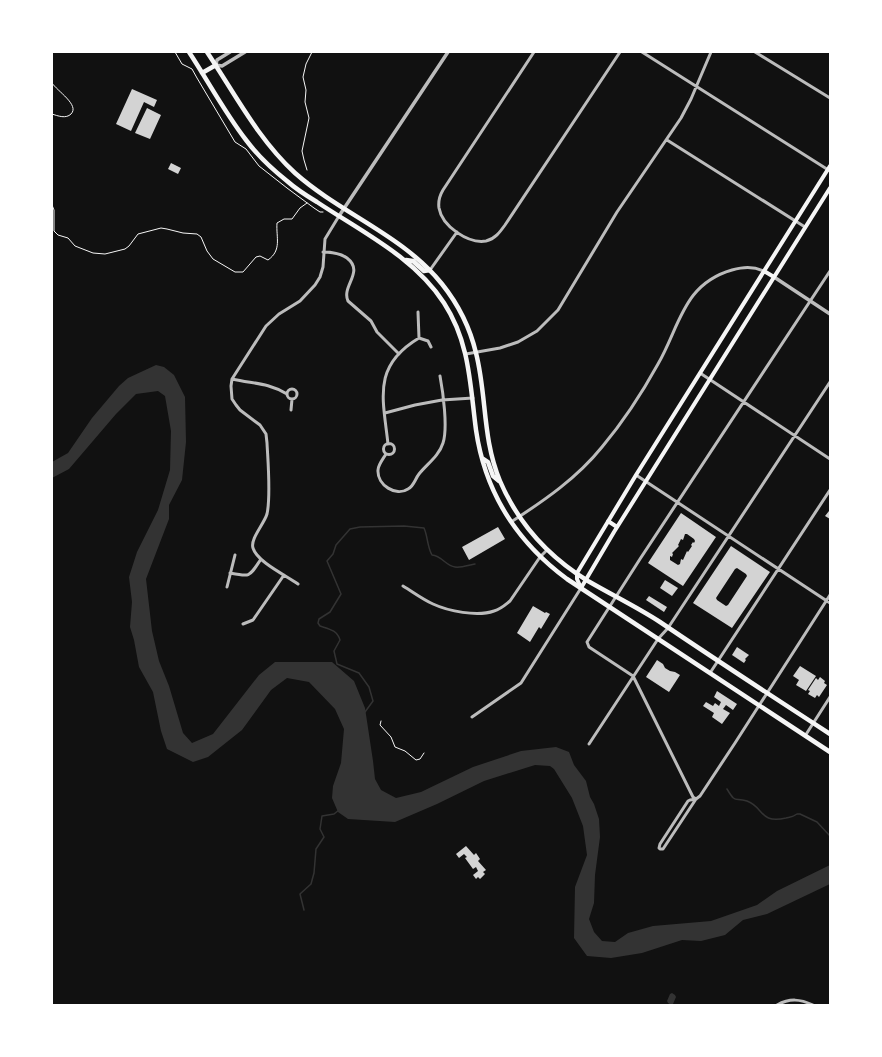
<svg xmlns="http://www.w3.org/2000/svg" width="882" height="1057" font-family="Barlow,sans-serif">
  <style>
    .water { fill: #333 }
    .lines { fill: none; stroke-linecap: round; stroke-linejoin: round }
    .stream { stroke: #333; stroke-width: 1.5 }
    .building { fill: #d3d3d3; fill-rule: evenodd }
    .path { stroke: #f5f5f5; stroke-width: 1 }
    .minor { stroke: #bcbcbc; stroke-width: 3 }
    .tertiary { stroke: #bcbcbc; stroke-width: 3.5 }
    .secondary { stroke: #f5f5f5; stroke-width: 4 }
    .primary { stroke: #f5f5f5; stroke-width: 4.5 }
  </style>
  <rect width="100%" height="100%" fill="#111"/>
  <path class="water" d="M156,365L164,367L174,375L185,397L186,442L182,480L169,505V519L146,579L152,631L159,661L169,686L183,733L192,743L213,734L259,675L275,662H332L354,681L365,708L373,761L375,779L381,790L396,798L421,792L473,767L521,751L556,747L569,752L574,765L586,781L590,797L594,804L599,819L600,837L595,875L594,903L589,919L594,932L602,941L615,942L628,933L653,926L711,921L757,905L777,891L830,865V884L767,914L743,920L725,935L701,941L682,940L642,953L611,958L587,956L574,938L575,887L587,855L583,826L572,798L554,769L550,766L535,765L484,781L437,804L395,822L348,819L338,812L332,798L333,786L341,763L344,729L335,709L309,682L287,678L271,690L242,730L208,757L193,762L167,749L161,731L153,692L139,667L134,640L130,627L132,602L129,577L137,552L158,510L170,470L171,431L165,396L158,391L136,394L116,414L69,469L52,478V462L68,453L92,418L119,386L128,378Z
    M672,993L675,995L676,997L673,1004L671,1005L668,1003L667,1001L670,994Z"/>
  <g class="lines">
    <path class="stream" d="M365,712L373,701L369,687L359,673L337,664L334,651L340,640C337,630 329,629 320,626L318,623L319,619L330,612L341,594L327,561L333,554L336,545L350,529L360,527L404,526L424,528C428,537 427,546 432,555C442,556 446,566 455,567C461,568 469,565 475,564
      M727,789C736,804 734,797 747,801C764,807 759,824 786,818C790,817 793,817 797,814H800L817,822L830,836
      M304,910L300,894L311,884L314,873L316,849L324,837L320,829L322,816L334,814L339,810"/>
  </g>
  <path class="building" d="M132,89L157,100L154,107L144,102L131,131L116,124Z
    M147,108L161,115L150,139L135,133Z
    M171,163L181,168L178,174L168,169Z
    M829,511L830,512V519L825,516Z
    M681,513L716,537L683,586L648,563ZM685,534H687L694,539L695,541L694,543L693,542L691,545L692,546L688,552L687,551L683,560L681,559L680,564L678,565L670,560V556L672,557L673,554L672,553L679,546L678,545L681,539L683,540Z
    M498,527L505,539L469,560L462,547Z
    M731,546L770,572L732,628L693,603ZM737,568L746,574L747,576L728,605L726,606L717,600L716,598L735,569Z
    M665,580L678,588L672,596L660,588Z
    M649,596L667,607L664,612L646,600Z
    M533,606L545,613L546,612L550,614L541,629L539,627L530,642L517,633Z
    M737,647L749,655L745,659L746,660L744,663L732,655Z
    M657,660L663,664L665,668L670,671L675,672L680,675L669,692L646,677Z
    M800,666L816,676L806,691L796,685L799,680L793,676Z
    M820,677L825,681L824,683L827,685L819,697L817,695L815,698L808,694L810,691L808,690L816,678L818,680Z
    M717,691L737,704L733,710L726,705L723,709L730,713L722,724L712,717L714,713L703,706L706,702L713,706L715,703L719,706L721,702L714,697Z
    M466,846L474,855L476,853L480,859L478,861L486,870L483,872L485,874L480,879L478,877L476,879L473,875L478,871L476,867L473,869L465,858L467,857L464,854L459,858L456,854Z"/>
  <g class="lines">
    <path class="path" d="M175,52L182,64L192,69L197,78L235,142L246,149L259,166L287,188L314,208L320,212H323
      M52,83C57,91 80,105 71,114C66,119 58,116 52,114
      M307,170L304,160L302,151L309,118L305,102L306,90L303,77L306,64L312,52
      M52,205L54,210V231L58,235L68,238L75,246L93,253L105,254L125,249L129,246L138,234L161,228L167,229L183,233L197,234L201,237L207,251L213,259L235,272H243L256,257L260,256L268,260C282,250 276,238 277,223L284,219H292L300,208L307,203
      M381,721L380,725L391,737L395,747L405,751L416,760L420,759L424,753"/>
    <path class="minor" d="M534,52L443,190C440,195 438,201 439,208C442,226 468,244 486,241C495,239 500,232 505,225L620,52
      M642,52L830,171
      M755,52L830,98
      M667,140L805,227
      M323,252C332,252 340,253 347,258C365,272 341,286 348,301L371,321L377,332L399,354
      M430,270L457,232
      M418,312L419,338
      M466,354L500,348L518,342L537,331L558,310L617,212L681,118L691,99L711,52
      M700,373L830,459
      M232,379C253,384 267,382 287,394
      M287 394a5 5 0 1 1 10 0a5 5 0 1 1-10 0Z
      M291,410L292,399
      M385,413L415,405L442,400L473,398
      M383.5 449a5.5 5.5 0 1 1 11 0a5.5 5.5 0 1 1-11 0Z
      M388,444C383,398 372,366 419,338L428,341L431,347
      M386,454C383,459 378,465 378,470C377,485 396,497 408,489C414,486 415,479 419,474C427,464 439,456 443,443C448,428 443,392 440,376
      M636,475L830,603
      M511,522C545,500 577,478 602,447C623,422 642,393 658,364C680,326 683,284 732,270C743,267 752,266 764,271
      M230,573C251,577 249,577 261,559
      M298,584C287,576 257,562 253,548C250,539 264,524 267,514C271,496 268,463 267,443L266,434L260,425L240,410L236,405L232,399L231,386L232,379L266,326L279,314L300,301L315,285L320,277L323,267L325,239L339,216
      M403,586C413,592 422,599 433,604C448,611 477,617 494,611C501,609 505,605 510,601L540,557L547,550
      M227,587L235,555
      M243,624L253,620L284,575
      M710,673L830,490
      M472,717L521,683L581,588
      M805,736L830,697
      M589,744L658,639L668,628L830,382
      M696,799L693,797L690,791L633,676L589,647L587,642L640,559L830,271
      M696,799L690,800L688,801L660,844L659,848L660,849H663L696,799L700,796L735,743L830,595
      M777,1005C790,998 800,999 813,1005"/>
    <path class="tertiary" d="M230,52L217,60L216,65L222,66L245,52
      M339,216L448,52
      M774,277L830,314"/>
    <path class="secondary" d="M764,271L774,277
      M608,521L617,527
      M581,588L577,579V573L636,475L830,166
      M581,588L614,532L830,188"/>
    <path class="primary" d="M189,52C208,81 225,113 246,140C258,156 272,169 287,181C296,189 307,196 317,202C362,232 414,257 444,303C470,343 470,385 476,430C485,492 517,542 567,579L830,752
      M207,52C235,94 258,139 295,173C341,214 403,235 442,284C458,304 470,328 476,353C487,396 482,438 500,481C518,523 549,557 588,581C612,595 637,607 660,622C716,660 773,697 830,734
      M202,73L216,65
      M406,260L413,261L424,271L430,270
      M482,458L488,462L493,476L499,481"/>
  </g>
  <rect width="882" height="1057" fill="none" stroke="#ffffff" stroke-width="106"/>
</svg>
